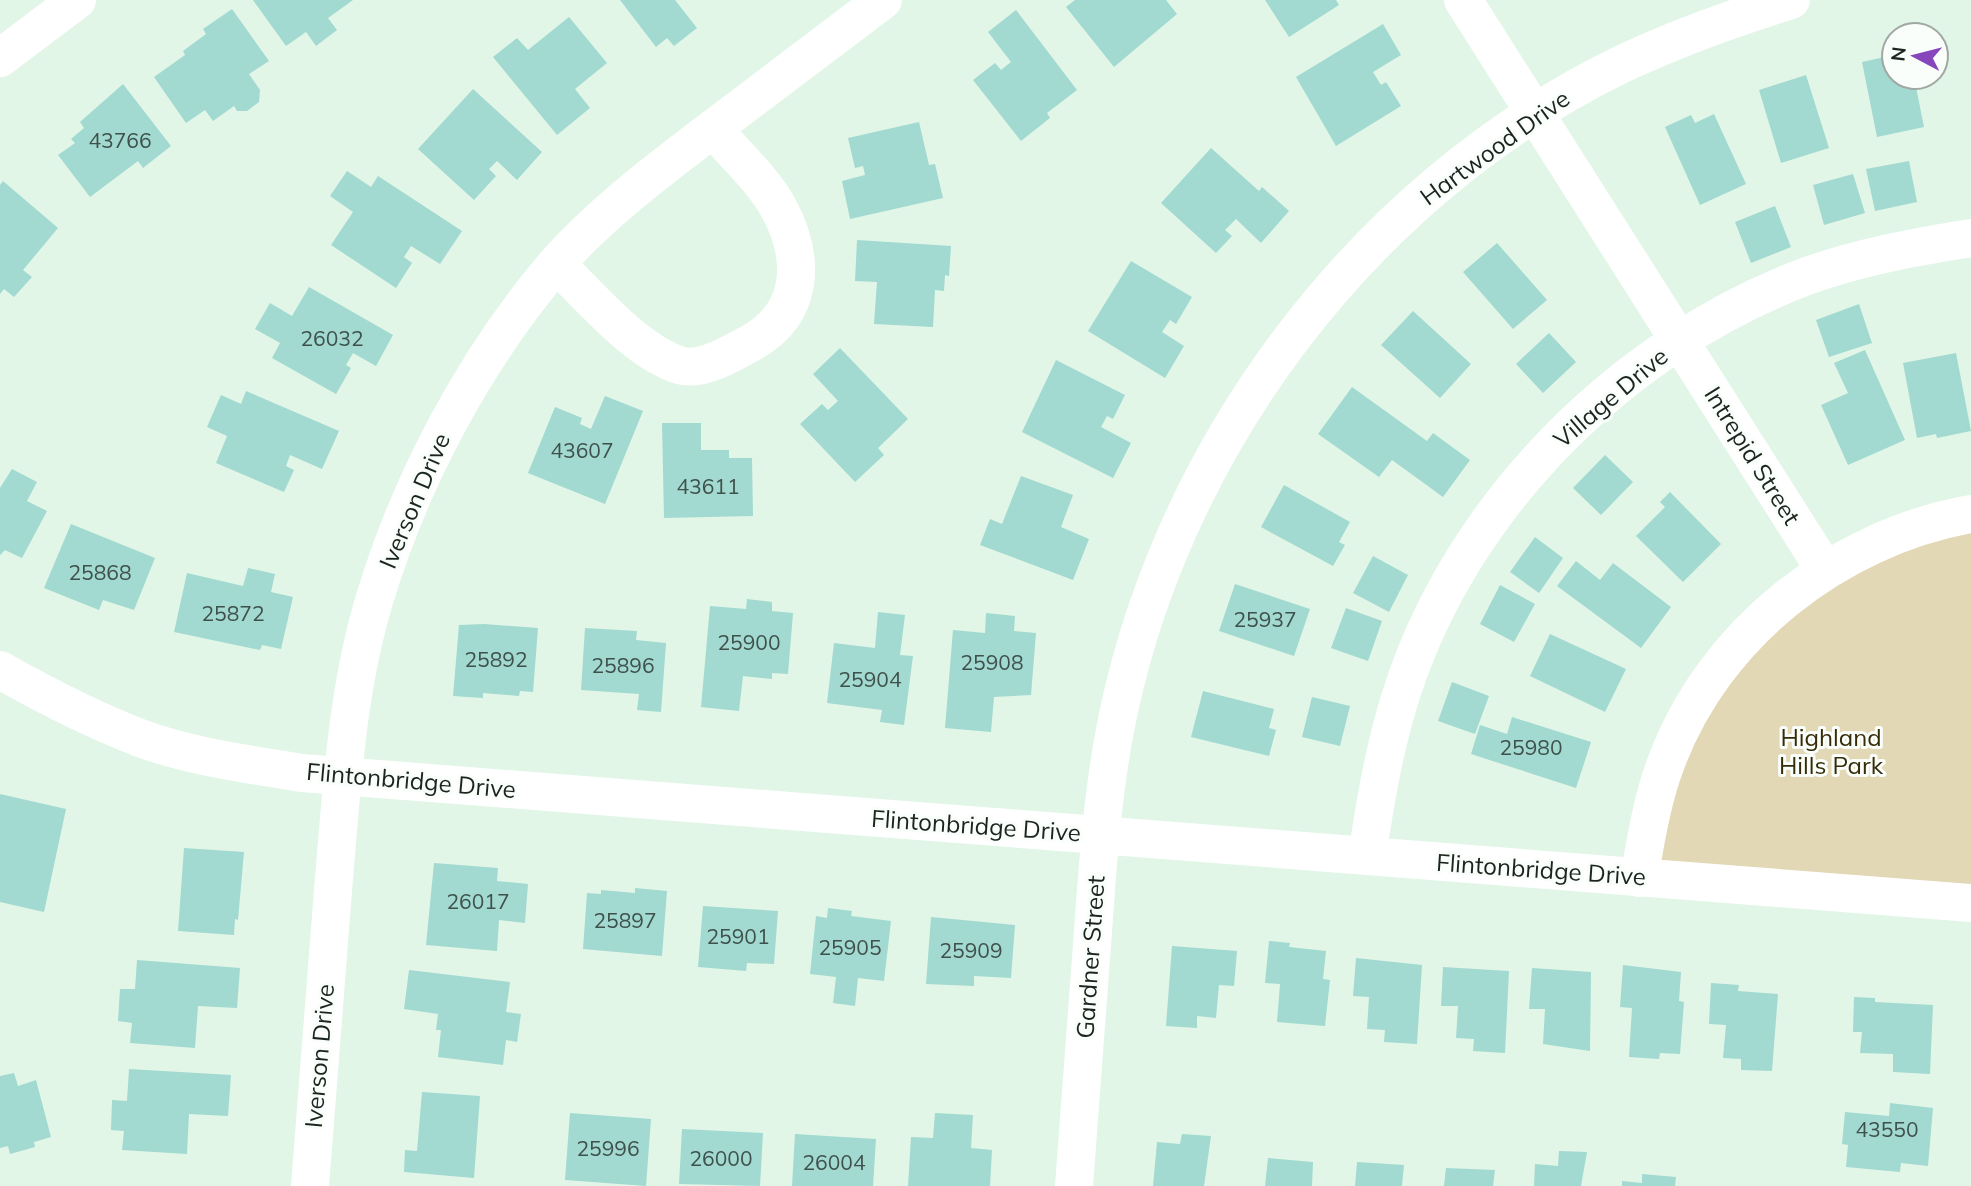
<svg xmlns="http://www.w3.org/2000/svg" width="1971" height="1186" font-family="Mulish,sans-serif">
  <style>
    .green { fill: #e2d8b6 }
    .building { fill: #a2d9d1 }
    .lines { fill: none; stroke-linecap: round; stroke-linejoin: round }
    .minor { stroke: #fff; stroke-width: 38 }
    .labels { text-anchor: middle; stroke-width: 6; stroke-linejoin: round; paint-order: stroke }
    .number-label { font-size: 21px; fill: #3e514b }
    .street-label { font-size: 24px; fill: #1c241e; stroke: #fafefb }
    .park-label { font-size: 24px; fill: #362c08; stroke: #fafefb }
  </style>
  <rect width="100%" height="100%" fill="#e1f6e7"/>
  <path class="green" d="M1971,515V902L1641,876L1651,815L1769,613Z"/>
  <path class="building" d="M253,0H353L328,18L337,30L316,46L306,32L286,46Z
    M620,0H675L697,28L674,46L667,38L656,47Z
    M1075,0H1166L1177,14L1114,67L1066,7Z
    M1265,0H1336L1339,5L1289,37Z
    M232,9L269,61L249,74L260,90L259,102L247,111H237L234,106L213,121L205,110L186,123L154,77L185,55L183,51L206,34L203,29Z
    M1016,10L1077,90L1047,113L1050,118L1021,141L973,80L995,63L1001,70L1011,62L988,32Z
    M569,17L607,63L575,89L590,108L557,135L493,57L517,38L528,50Z
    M1383,24L1401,55L1373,72L1381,85L1386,82L1401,106L1336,146L1296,77Z
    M1894,55V77H1914L1924,127L1877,137L1862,62Z
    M1806,75L1829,148L1781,163L1759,90Z
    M123,84L171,146L143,168L138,161L90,197L58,155L75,143L71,139L84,128L80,122Z
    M473,89L542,152L517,180L497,161L489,169L496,176L474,200L418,149Z
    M1714,114L1746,184L1700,205L1665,127L1691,115L1695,123Z
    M919,122L929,165L935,164L943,198L850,219L842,181L865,175L863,166L855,168L848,138Z
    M1211,148L1259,191L1262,187L1289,211L1261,243L1236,219L1225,230L1232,236L1216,253L1161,203Z
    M1909,161L1917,202L1875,211L1866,169Z
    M347,171L371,187L378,176L462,231L440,264L411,246L404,257L412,263L396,288L331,245L353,212L330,196Z
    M1853,174L1865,213L1824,225L1813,185Z
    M3,181L58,228L23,270L32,277L14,297L4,289L0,294V185Z
    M1775,206L1791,247L1751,263L1735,222Z
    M857,240L951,246L949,276L945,275L944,291L935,290L933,327L874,324L877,282L855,281Z
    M1497,243L1547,300L1513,329L1463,272Z
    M1131,261L1192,297L1176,324L1170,320L1162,332L1184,346L1165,378L1088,331Z
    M309,287L393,335L376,366L353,353L346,365L351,368L336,394L272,358L280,343L255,329L270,303L292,316Z
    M1859,304L1872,343L1829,357L1816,320Z
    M1413,311L1471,364L1440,398L1381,345Z
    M1549,333L1576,362L1543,393L1516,364Z
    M840,348L908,419L878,448L884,455L855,482L800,424L822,404L828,410L838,401L813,374Z
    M1865,350L1905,440L1848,465L1821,405L1848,393L1834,363Z
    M1956,353L1971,431L1937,438L1936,434L1917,438L1903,363Z
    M1056,360L1125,395L1113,419L1107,416L1101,427L1131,443L1113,478L1022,432Z
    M1352,387L1427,441L1433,433L1470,460L1443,497L1392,460L1379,477L1318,434Z
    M246,391L339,431L322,469L290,455L286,466L294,470L284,492L216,463L227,436L207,427L221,395L241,404Z
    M605,396L643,411L605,504L528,473L555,407L582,418L580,424L591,429Z
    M662,423H701V450H729V458H752L753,516L664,518Z
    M1605,455L1633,482L1601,515L1573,488Z
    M12,469L37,482L27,501L47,511L22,558L5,550L0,555V488Z
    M1021,476L1073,495L1061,527L1089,539L1073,580L980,545L990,519L1002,524Z
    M1284,485L1350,522L1339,542L1345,545L1333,566L1261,527Z
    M1670,492L1721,544L1683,582L1636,536L1665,507L1660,502Z
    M71,524L155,558L134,610L103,600L99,610L44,588Z
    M1535,537L1563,558L1539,593L1510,572Z
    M1373,556L1408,575L1389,612L1353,593Z
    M1576,561L1600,580L1613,563L1671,607L1641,648L1557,586Z
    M248,568L275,574L271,592L293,597L281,649L262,645L260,650L174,632L187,573L243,586Z
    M1235,584L1310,609L1294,656L1219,631Z
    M1500,585L1535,604L1514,642L1480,624Z
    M747,599L772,602V611L793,613L788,674L772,673V679L743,676L739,711L701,707L710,606L746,609Z
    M1346,608L1382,621L1368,661L1331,648Z
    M878,612L905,615L900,655L913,656L904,725L880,722L882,710L827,703L834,643L875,648Z
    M986,613L1015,616L1014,631L1036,633L1031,695L994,697L991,732L945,728L953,630L985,633Z
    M484,624L538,628L533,692L520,691L519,696L483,693V698L453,696L459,625Z
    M585,628L637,631L636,640L666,643L661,712L637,710L639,694L581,690Z
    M1550,634L1626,669L1605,712L1530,676Z
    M1452,682L1489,696L1475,734L1438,721Z
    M1203,691L1274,709L1269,728L1276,730L1269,756L1191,737Z
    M1312,697L1350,706L1340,746L1302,737Z
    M1512,717L1591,742L1576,788L1471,754L1480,725L1507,734Z
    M0,794L66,809L44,912L0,902Z
    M184,848L244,852L238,920L235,919L234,935L178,931Z
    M434,863L498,868L497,881L528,884L525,923L499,920L497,951L426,945Z
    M635,888L667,891L662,956L583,949L587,893L601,894V890L635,893Z
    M703,906L778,911L774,964L747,963L746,971L698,967Z
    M828,908L852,911L851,916L891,921L884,981L858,978L855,1006L833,1003L836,977L810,974L816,916L827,918Z
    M931,917L1015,925L1011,978L974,976V986L926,984Z
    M1269,941L1290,943L1289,947L1326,951L1323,979L1330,980L1325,1026L1277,1022L1280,984L1265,983Z
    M1172,946L1237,951L1234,986L1219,985L1216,1018L1197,1016V1028L1166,1026Z
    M1356,958L1422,965L1417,1044L1384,1042L1385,1030L1367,1029L1369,997L1353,996Z
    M137,960L240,968L237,1008L198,1006L195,1048L130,1043L132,1023L118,1021L120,989H135Z
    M1623,965L1681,972L1679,1001L1684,1002L1680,1054L1660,1053L1659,1059L1629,1057L1632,1008L1620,1007Z
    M1443,967L1509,971L1505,1053L1473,1051L1474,1039L1456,1038L1458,1006H1441Z
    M1532,968L1591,972L1590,1051L1543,1044L1545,1009H1529Z
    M409,970L510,982L506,1012L521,1014L517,1042L506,1040L503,1065L438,1057L441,1030H436L438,1014L404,1009Z
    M1711,983L1739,985L1738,991L1778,994L1772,1071L1741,1070V1059L1723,1058L1726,1025L1709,1024Z
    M1854,997L1875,998V1002L1933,1005L1930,1074L1893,1072V1054L1860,1053L1862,1032H1853Z
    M129,1069L231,1075L228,1116L189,1114L187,1154L122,1150L124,1131L111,1130L112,1100L127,1101Z
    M14,1073L18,1086L36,1080L51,1137L34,1142L35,1147L10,1154L8,1146L0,1148V1076Z
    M422,1092L480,1096L474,1178L404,1172L405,1150L417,1151Z
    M1890,1103L1933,1108L1928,1166L1901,1163L1900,1172L1846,1167L1848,1145L1842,1144L1845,1112L1889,1116Z
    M570,1113L651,1119L646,1186L565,1180Z
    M935,1113L973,1115L971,1148L992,1150L990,1186H908L911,1137L933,1138Z
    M682,1129L763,1133L760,1186L679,1184Z
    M795,1134L876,1139L873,1186H792Z
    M1182,1134L1211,1136L1204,1186H1153L1157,1142L1180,1144Z
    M1559,1151L1587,1152L1581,1186H1534L1535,1164L1558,1166Z
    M1268,1158L1313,1162L1312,1186H1265Z
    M1357,1162L1404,1165L1402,1186H1355Z
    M1446,1168L1495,1170L1493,1186H1444Z
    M1642,1174L1676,1177L1675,1186H1622V1181L1642,1183Z"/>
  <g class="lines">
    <path class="minor" d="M1463,0L1825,570
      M0,58L77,0
      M556,264C591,297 634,350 679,365C701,372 730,354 749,344C805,314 806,258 778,207C764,181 733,152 713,129
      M0,670C46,696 91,719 140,738C191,757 248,764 302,773L1971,903
      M1367,856C1376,798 1385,742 1404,686C1466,501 1625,344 1807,276C1860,257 1915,247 1971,238
      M1639,878C1646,839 1652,800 1666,763C1714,634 1836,538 1971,514
      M310,1186C318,1083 326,981 334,878C342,785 347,691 374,601C410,481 474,360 556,264C602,212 660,169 715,127C771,85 827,42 883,0
      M1074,1186C1080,1106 1086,1025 1092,945C1097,877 1101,809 1113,741C1164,455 1360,191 1622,64C1677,38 1733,18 1791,0"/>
  </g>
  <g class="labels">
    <g class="number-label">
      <text x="120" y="148">43766</text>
      <text x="332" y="346">26032</text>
      <text x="582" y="458">43607</text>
      <text x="708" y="494">43611</text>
      <text x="100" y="580">25868</text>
      <text x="233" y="621">25872</text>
      <text x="1265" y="627">25937</text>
      <text x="749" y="650">25900</text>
      <text x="496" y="667">25892</text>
      <text x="992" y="670">25908</text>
      <text x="623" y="673">25896</text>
      <text x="870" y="687">25904</text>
      <text x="1531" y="755">25980</text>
      <text x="478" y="909">26017</text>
      <text x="625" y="928">25897</text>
      <text x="738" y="944">25901</text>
      <text x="850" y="955">25905</text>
      <text x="971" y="958">25909</text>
      <text x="1887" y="1137">43550</text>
      <text x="608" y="1156">25996</text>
      <text x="721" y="1166">26000</text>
      <text x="834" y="1170">26004</text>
    </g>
    <g class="street-label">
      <text transform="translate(1495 148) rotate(-36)" y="8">Hartwood Drive</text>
      <text transform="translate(1611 398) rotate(-40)" y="8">Village Drive</text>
      <text transform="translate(1752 456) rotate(58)" y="8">Intrepid Street</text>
      <text transform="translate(415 501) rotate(-67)" y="8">Iverson Drive</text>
      <text transform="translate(411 781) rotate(5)" y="8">Flintonbridge Drive</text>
      <text transform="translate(976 826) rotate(4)" y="8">Flintonbridge Drive</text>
      <text transform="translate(1541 870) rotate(4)" y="8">Flintonbridge Drive</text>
      <text transform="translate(1091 957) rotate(-86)" y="8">Gardner Street</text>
      <text transform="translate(320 1056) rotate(-85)" y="8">Iverson Drive</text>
    </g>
    <g class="park-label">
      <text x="1831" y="746">Highland<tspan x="1831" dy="28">Hills Park</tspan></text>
    </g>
  </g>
  <g transform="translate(1915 56) rotate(277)"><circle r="33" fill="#fafefb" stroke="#a1a7a3" stroke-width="2"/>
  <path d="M0-5L12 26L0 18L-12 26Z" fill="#8747bc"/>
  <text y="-10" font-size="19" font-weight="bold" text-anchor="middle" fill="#1c241e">N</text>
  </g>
</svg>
